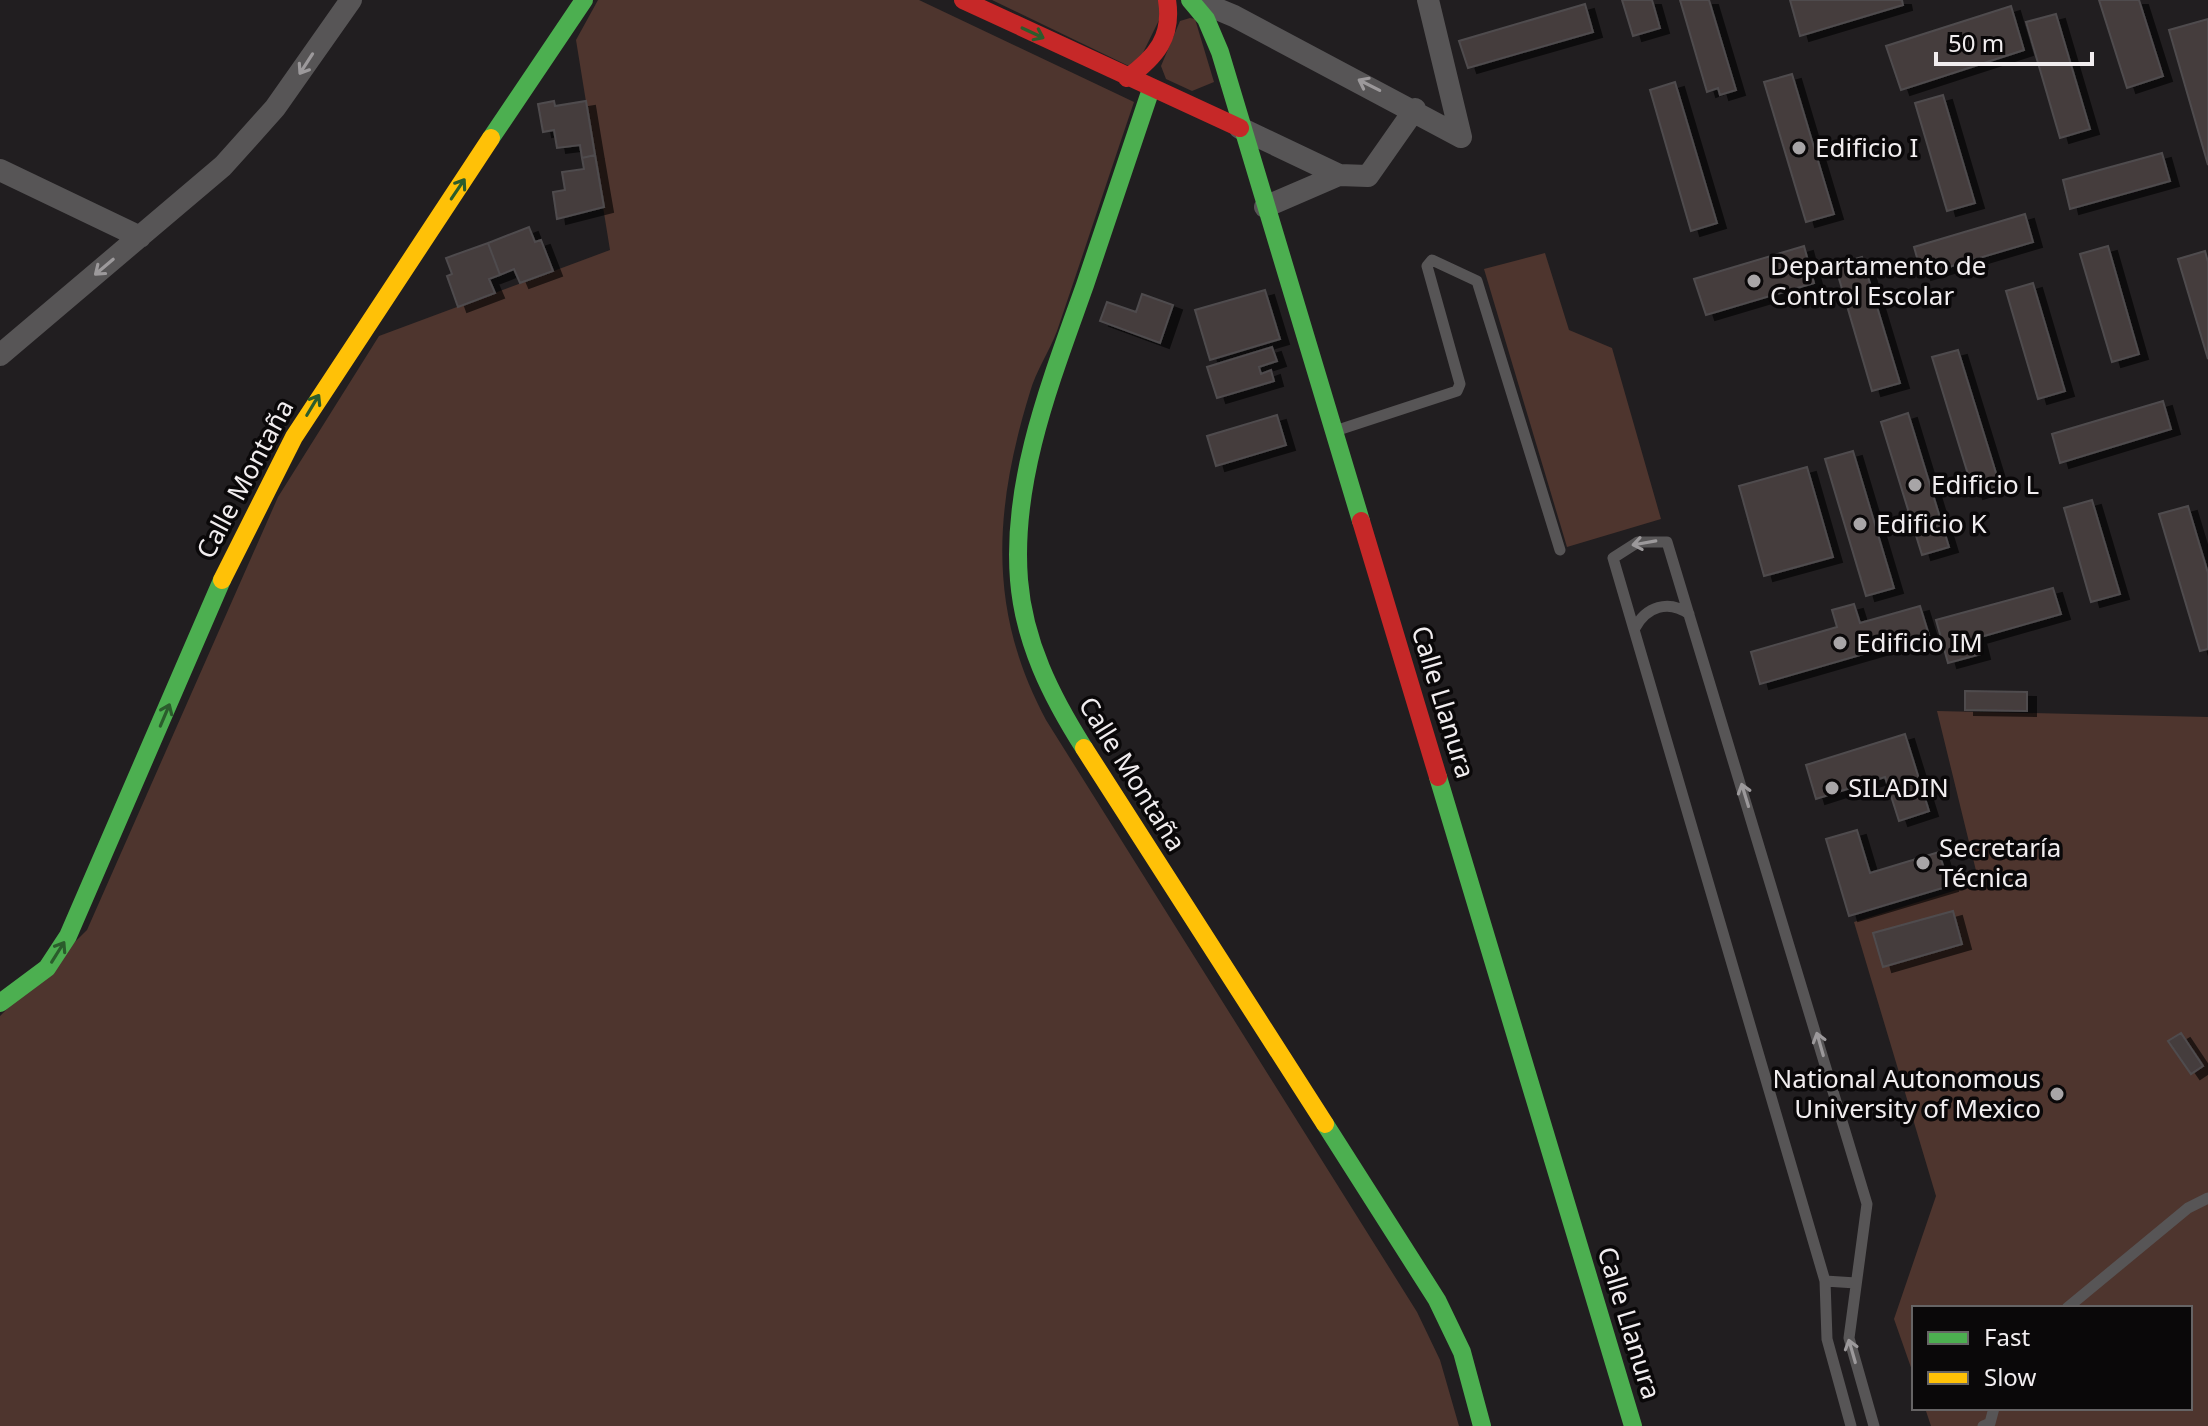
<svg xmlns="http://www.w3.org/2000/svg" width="2208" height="1426" font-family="'Noto Sans',sans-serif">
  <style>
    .green { fill: #4e352e }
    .building { fill: #453c3e; stroke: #4f4c4e; stroke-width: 2; filter: url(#shadow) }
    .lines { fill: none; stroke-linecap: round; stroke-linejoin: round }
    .lane { stroke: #575556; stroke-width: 11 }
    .street { stroke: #575556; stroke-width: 22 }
    .fast { stroke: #4caf50; stroke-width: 18 }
    .slow { stroke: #ffc107; stroke-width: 18 }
    .jam { stroke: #c62828; stroke-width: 18 }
    .oneway { stroke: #2b5c2c }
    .oneway2 { stroke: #9c999b }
    .poi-dot { fill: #a8a5a7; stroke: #0a0809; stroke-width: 3 }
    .labels { text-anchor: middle; stroke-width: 7; stroke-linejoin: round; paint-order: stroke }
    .poi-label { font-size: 26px; fill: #f1edef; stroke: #0a0809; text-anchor: start }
    .street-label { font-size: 26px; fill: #f1edef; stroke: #0a0809 }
  </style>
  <defs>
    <filter id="shadow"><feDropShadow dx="9" dy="5" stdDeviation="0" flood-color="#0009"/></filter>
  </defs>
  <rect width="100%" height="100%" fill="#211e20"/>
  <path class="green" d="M598,0H919L1134,102C1108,178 1083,255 1057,331C1049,352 1036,371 1030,392C994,509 987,610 1046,720L1417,1312L1440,1360L1459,1426H0V1016L87,930L278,497L379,336L610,250L576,40Z
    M992,0H1159L1162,14L1135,69Z
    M1190,18L1195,19L1214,82L1192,91L1166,79L1161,66L1180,21Z
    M1545,253L1569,330L1612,348L1661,519L1567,547L1484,269Z
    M1937,711L2208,717V1426H1931L1925,1408H2190V1308H1914V1376L1894,1319L1936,1196L1854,922L1979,883Z"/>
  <path class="building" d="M1622,0H1652L1660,28L1633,36Z
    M1680,0H1709L1736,90L1720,95L1718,88L1707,92Z
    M1790,0H1902L1903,5L1800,36Z
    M2099,0H2139L2163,76L2127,88Z
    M1585,4L1593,32L1468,68L1459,41Z
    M2011,6L2024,50L1901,90L1886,46Z
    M2056,14L2090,129L2060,138L2026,22Z
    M2208,19V165L2169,30Z
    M1792,74L1834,214L1806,222L1764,82Z
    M1675,82L1717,223L1691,231L1650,90Z
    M1943,95L1975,203L1947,211L1915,103Z
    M554,101L555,106L586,101L595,155L582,158L580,145L557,148L554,130L543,132L538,104Z
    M2162,153L2170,181L2070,209L2063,180Z
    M595,155L604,207L557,219L553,192L565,190L562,172L584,169L582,158Z
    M2025,214L2033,242L1922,275L1914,247Z
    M529,227L535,242L541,240L553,271L520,283L514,269L500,275L488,243Z
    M488,243L500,275L489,279L495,293L458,307L447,276L452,274L446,258Z
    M1804,246L1814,283L1706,315L1694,279Z
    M2108,246L2139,354L2112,362L2080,254Z
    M2205,251L2208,262V359L2178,259Z
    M1862,257L1900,383L1872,391L1835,265Z
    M2033,283L2065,391L2038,399L2006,291Z
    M1265,290L1280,339L1210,360L1195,310Z
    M1142,294L1173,305L1160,343L1100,321L1107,302L1136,312Z
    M1272,347L1277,361L1259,367L1261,374L1271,370L1274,381L1217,398L1207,367Z
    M1958,350L2000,486L1974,494L1932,357Z
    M2163,401L2171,429L2060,463L2052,434Z
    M1908,413L1949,547L1922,555L1881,422Z
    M1277,415L1286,445L1216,466L1207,436Z
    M1853,451L1894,588L1866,596L1825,459Z
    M1807,467L1833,557L1764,576L1739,486Z
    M2092,500L2120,594L2091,602L2064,508Z
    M2188,506L2208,573V649L2200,651L2159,514Z
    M2053,588L2061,614L1977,638L1981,654L1948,663L1936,620Z
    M1854,604L1860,623L1920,606L1929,635L1760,684L1751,652L1837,627L1832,610Z
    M1965,691L2027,692V711L1965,710Z
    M1905,734L1929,811L1899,821L1885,777L1816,799L1806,765Z
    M1857,830L1870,873L1939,852L1949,886L1849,916L1826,839Z
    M1953,911L1962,944L1883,967L1873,933Z
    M2181,1033L2203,1066L2191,1074L2168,1041Z"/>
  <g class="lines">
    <path class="lane" d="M1335,431L1457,391L1460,384L1427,266L1432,260L1477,281L1560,550
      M1635,628C1646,607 1668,599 1689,614
      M1825,1281L1856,1283
      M2067,1308L2188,1208L2208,1198
      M1851,1426L1827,1339L1825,1281L1613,558L1638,542H1667L1867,1204L1849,1338L1874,1426
      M1983,1426L1990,1423L1994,1408"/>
    <path class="street" d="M1196,0L1234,16L1461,137
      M1428,0L1461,137
      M1240,128L1339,175
      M0,170L140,237
      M1265,207L1339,175L1368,176L1415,109
      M0,355L223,166L275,108L351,0"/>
    <path class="fast" d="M1190,0L1206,19L1220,52L1361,521
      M491,138L584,0
      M1084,748C1051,696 1024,642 1019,580C1011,479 1052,378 1085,285C1107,220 1129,154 1151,89
      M1438,777L1633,1426
      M0,1003L47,968L68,936L222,580
      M1325,1124L1437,1300L1462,1352L1482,1426"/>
    <path class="slow" d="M222,580L294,437L491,138
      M1084,748L1325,1124"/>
    <path class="jam" d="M963,0L1240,128
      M1127,78C1156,57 1173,37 1167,0
      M1361,521L1438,777"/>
  </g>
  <defs><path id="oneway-shaft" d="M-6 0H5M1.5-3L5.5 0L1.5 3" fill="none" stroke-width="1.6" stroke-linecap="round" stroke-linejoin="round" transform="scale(2)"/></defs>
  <g class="oneway">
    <use href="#oneway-shaft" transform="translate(1033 33) rotate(25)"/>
    <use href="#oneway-shaft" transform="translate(458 189) rotate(-56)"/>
    <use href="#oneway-shaft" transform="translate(313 405) rotate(-59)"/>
    <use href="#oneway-shaft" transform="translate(165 715) rotate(-67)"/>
    <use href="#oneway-shaft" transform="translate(58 952) rotate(-58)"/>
  </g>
  <g class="oneway2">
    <use href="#oneway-shaft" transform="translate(306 64) rotate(123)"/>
    <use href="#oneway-shaft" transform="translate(1369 85) rotate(-153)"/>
    <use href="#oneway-shaft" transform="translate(104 267) rotate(140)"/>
    <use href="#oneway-shaft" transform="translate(1644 543) rotate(170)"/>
    <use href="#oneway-shaft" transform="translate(1745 795) rotate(-107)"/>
    <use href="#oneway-shaft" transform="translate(1820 1044) rotate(-106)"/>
    <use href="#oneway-shaft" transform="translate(1852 1351) rotate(-106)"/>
  </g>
  <g class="poi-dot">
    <circle cx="1799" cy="148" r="8"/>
    <circle cx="1754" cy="281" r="8"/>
    <circle cx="1915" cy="485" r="8"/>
    <circle cx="1860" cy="524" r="8"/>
    <circle cx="1840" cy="643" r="8"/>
    <circle cx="1832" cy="788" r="8"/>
    <circle cx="1923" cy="863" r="8"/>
    <circle cx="2057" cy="1094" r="8"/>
  </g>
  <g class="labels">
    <g class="poi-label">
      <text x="1815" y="157">Edificio I</text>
      <text x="1770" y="275">Departamento de<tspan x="1770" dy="30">Control Escolar</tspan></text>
      <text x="1931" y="494">Edificio L</text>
      <text x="1876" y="533">Edificio K</text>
      <text x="1856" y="652">Edificio IM</text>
      <text x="1848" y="797">SILADIN</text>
      <text x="1939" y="857">Secretaría<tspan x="1939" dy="30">Técnica</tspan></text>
      <text x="2041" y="1088" text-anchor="end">National Autonomous<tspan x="2041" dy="30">University of Mexico</tspan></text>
    </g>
    <g class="street-label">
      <text transform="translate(245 479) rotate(-62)" y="9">Calle Montaña</text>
      <text transform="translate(1443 702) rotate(73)" y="9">Calle Llanura</text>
      <text transform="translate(1132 774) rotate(58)" y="9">Calle Montaña</text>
      <text transform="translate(1629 1323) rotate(73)" y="9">Calle Llanura</text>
    </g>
  </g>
  <rect x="1912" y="1306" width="280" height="104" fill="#0a0809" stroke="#666465" stroke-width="2"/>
  <rect x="1928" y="1332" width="40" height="12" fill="#4caf50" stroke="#666465" stroke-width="2"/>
  <text x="1984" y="1346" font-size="24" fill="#f1edef">Fast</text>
  <rect x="1928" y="1372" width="40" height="12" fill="#ffc107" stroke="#666465" stroke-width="2"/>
  <text x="1984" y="1386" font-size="24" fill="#f1edef">Slow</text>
  <path d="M1936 52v12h156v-12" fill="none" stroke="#f1edef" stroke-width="4"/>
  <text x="1948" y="52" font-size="24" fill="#f1edef" stroke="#0a0809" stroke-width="6" paint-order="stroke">50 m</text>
</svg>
